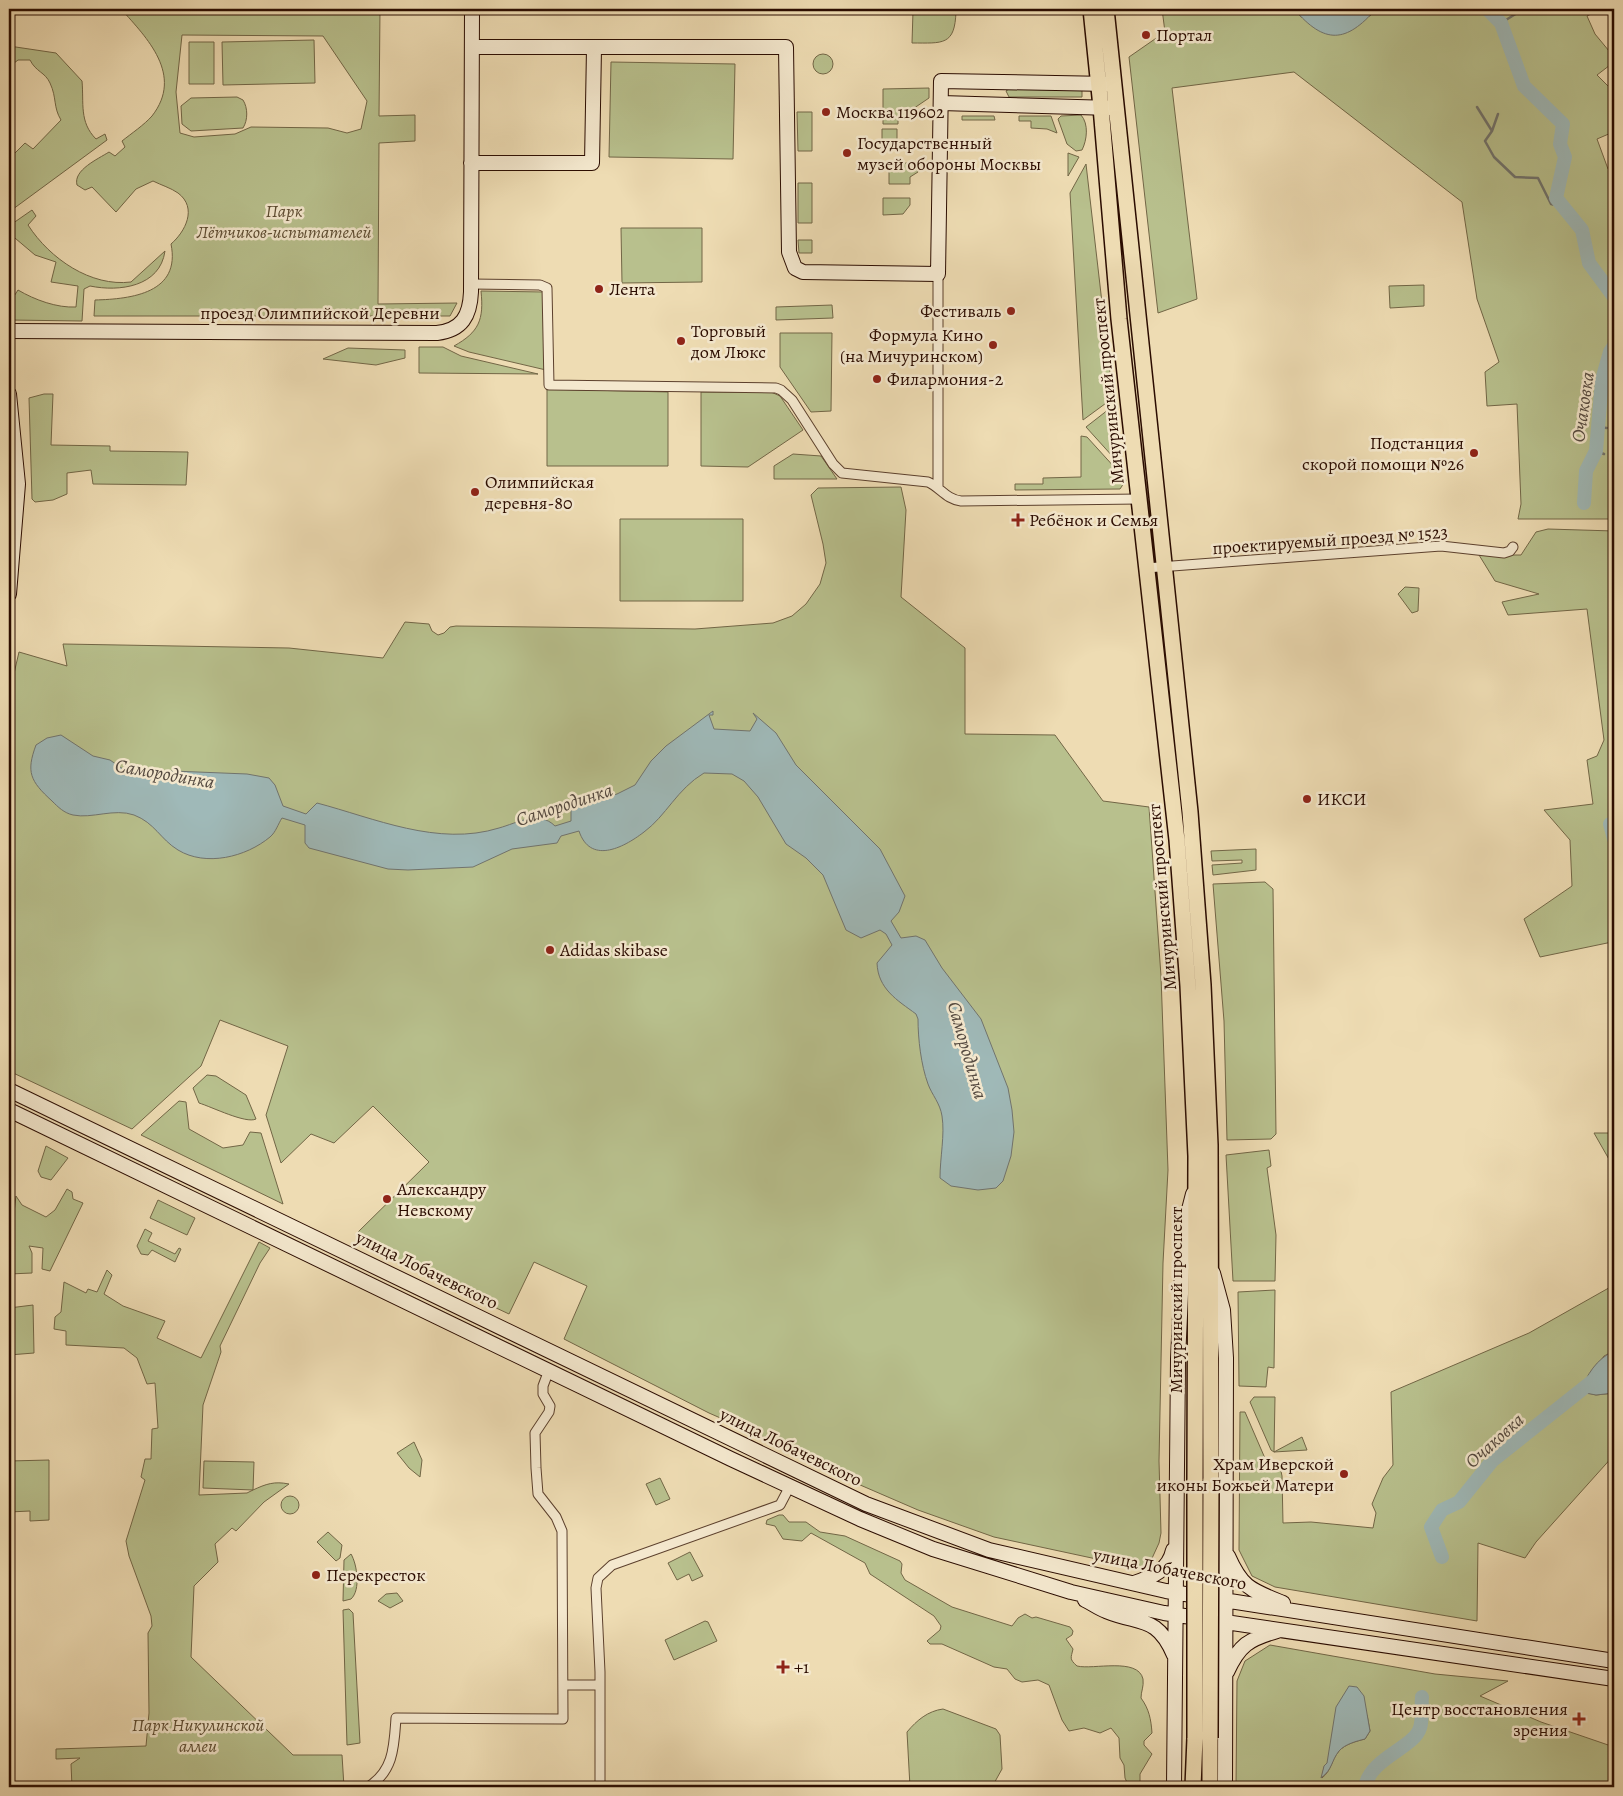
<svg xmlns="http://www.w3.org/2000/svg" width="1623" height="1796" font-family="Alegreya,serif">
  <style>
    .green { fill: #b8c08d; stroke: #726646; fill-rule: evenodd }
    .water { fill: #9fb9b8; stroke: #71746e }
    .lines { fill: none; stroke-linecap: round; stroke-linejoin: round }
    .stream { stroke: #71746e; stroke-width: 2.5 }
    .river { stroke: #9fb9b8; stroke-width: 14 }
    .street-casing { stroke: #5c402d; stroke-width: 11 }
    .secondary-casing { stroke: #2b0c00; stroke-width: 16 }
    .primary-casing { stroke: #2b0c00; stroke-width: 18 }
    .street { stroke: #f4e8ce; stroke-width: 9 }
    .secondary { stroke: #f4e8ce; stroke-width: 14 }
    .primary { stroke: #eedcb3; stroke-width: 15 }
    .primary-bridge-casing { stroke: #2b0c00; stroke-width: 18; stroke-linecap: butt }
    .primary-bridge { stroke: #eedcb3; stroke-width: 15 }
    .poi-dot { fill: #8f2418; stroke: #f4e8ce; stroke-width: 2 }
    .labels { text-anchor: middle; stroke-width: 5; stroke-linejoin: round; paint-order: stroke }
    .poi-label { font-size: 18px; fill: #2b0c00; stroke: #f4e8ce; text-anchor: start }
    .park-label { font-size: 18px; font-style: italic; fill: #5c4b31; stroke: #f4e8ce }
    .street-label { font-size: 18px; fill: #2b0c00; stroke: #f4e8ce }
    .water-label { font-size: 19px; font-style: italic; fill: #544940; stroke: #f4e8ce }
  </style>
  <rect width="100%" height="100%" fill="#eedcb3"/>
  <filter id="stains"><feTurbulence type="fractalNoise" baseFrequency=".004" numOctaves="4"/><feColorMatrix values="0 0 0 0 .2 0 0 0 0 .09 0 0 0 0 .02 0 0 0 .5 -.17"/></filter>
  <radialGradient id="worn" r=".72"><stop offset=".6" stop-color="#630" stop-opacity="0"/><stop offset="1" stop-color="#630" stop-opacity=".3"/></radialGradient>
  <path class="green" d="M121,9H380L379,116L415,115V141L379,143L378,304L457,303L450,316H94L95,300C132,299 181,293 171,244C185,232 198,208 178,193C171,188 161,185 153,181L136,189L116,212L92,187L85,190L77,185C73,170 98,159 109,152L115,156L125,147L122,141C132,133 144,125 152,116C184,75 147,38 121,9ZM182,35L323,36L367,101L361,129L347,133L328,128L251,127L235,134L194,137L180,133L176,92Z
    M1162,9H1294L1301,17L1370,16L1376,9H1593V13L1587,16L1595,34L1614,57V62L1597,75L1614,92V147L1611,133L1597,139L1608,169L1614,168V519H1518L1521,504L1517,404L1487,406L1485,372L1499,362L1477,299L1462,202L1294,72L1172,88L1197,299L1158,313L1129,57L1165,32Z
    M913,11H956C955,46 943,43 912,43Z
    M314,40L315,83L223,85L222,42Z
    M189,42H214V84H189Z
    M9,46L56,53L82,81C84,103 79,122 96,139L105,134L107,140L9,212V159L25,143L33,149L61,120C53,107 57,98 50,83C45,72 36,72 30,60H18L9,67Z
    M813 64a10 10 0 1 1 20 0a10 10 0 1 1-20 0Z
    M611,62L735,64L733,159L609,157Z
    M929,88V98L898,119V124H883V89Z
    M1009,89H1082V97H1009L1006,91Z
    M237,97L243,100C248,108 248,120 243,128L191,131L182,124L181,106L191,98Z
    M797,112H812V151H798Z
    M1081,115C1089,124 1087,140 1082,150L1076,151L1067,144L1058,119L1061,116Z
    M962,116H994L995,120H962Z
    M1019,116H1051L1057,133L1047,129L1031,128V121H1019Z
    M882,129H897V146H882Z
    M1068,153L1079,157L1068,176Z
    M889,163H918V172L910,177V184H889Z
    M1086,164L1113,398L1083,420L1070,193Z
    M798,183H812V223H798Z
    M883,198H910V205L903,214L883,215Z
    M32,210L36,216L28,225C50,259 91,287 131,282L165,251C160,287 119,292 90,286L84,289L82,321L9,320V304L18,290C35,300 57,308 76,307L78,286L51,282L56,262L35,255L9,233V226Z
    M621,228H702V282L622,283Z
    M798,240H812V253H799Z
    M1424,285V306L1390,308L1389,286Z
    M481,291L544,292L546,370L469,352L454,346C479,332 484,320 481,291Z
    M832,305L833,318L776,320V307Z
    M780,333H832L831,411L811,412L780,367Z
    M419,347H443L461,356L538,374L419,373Z
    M348,348L405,350V358L376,365L323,359Z
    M547,389L668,392V466H547Z
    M701,392H771L780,396L803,430L748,467L701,466Z
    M44,394H53L51,445L110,446V451L188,452L186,485L93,484L91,470L67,473V494L53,500L35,502L32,499L29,398Z
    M1113,406L1118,454L1114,458L1086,427Z
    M1081,436L1087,437L1126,480L1120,489L1015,490V484H1043V478L1081,477Z
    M793,454L821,456L837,479H774V466Z
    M901,487L906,510L901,597L965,648V734L1055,735L1103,801L1149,807L1161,976L1168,1170L1163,1263L1159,1461L1161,1533L1159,1543L1148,1567L1143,1569L994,1537L918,1510L844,1478L846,1473L709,1413L564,1339L587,1286L534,1262L509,1314L392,1259L393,1251L356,1234L429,1162L373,1106L334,1143L311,1134L281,1163L266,1115L288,1046L220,1020L201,1066L132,1129L9,1071V695L19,652L67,666L63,644L289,648L383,658L405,622L429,624L432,631L438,635L444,633L450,627L456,626L695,629L773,623L792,616L806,604L820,584L826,563L823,544L811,495L818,488Z
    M620,519H743V601H620Z
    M1548,529L1614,531V955L1612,942L1540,957L1524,919L1572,886L1570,840L1544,810L1593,804L1587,760L1597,756L1604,740L1587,609L1508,615L1502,602L1539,594L1495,581L1479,555H1521L1536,532Z
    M1405,587L1419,588L1418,611L1412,613L1398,594Z
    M1256,849V870L1213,875L1212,865L1242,863V860L1212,861L1211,851Z
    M1265,882L1273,889L1276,1134L1271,1139L1227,1140L1224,1021L1213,884Z
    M207,1075L216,1076L246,1095L256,1119C246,1124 212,1107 199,1103L193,1088Z
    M179,1101L186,1102L189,1129L223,1148L243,1145L250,1132L261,1133L283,1204L141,1135Z
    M1594,1133H1614V1168Z
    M46,1146L68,1158L51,1180L41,1177L38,1171Z
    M1269,1150L1271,1166L1267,1168L1276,1235L1275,1281H1233L1226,1155Z
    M67,1189L72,1192L73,1199L83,1203L50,1271L42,1269L43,1248L29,1246L32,1253V1273L9,1274V1228L12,1229L16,1196L22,1205L46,1217L55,1210Z
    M158,1200L195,1218L187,1235L150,1218Z
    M145,1229L152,1233L148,1241L175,1254L179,1248L181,1249L175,1262L152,1250L148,1255L141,1254L137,1246Z
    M259,1242L270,1248L260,1263L220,1346L221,1352L203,1405L199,1495L247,1493L253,1490L203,1488L204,1461L254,1462L253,1490C266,1484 274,1481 289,1484L264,1502L236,1531L232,1528L215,1544L218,1562L194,1586L191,1657L293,1755H342L344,1787H72L71,1764L80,1758L56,1759V1749L146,1746L149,1713L148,1633L152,1626L151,1616L129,1556L126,1541L145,1480L141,1477L145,1459H151L152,1429L158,1428L155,1383L147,1384L137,1358L124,1348L66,1345V1331L54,1329L55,1317L61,1312L64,1282L86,1293L88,1289L97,1292L107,1270L112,1275L104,1294L123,1306L165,1321L157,1338L201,1358Z
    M1614,1285V1351L1604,1356L1580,1391L1596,1395L1614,1393V1455L1536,1542L1525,1558L1478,1543L1477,1621L1275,1587L1252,1576L1239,1550L1240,1412H1245L1264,1456L1269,1461L1279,1462L1282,1476L1283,1523L1311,1522L1373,1528L1376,1513L1372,1504L1383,1478L1393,1465L1391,1392L1529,1333Z
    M1275,1290L1274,1368L1268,1367L1266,1387L1239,1386L1238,1292Z
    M33,1305L34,1353L9,1355V1308Z
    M1254,1397H1275L1274,1452L1302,1437L1307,1450L1274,1452L1271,1450L1250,1402Z
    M414,1442L422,1460L420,1477L409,1468L397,1453Z
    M49,1460V1520L30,1521V1511L9,1512V1461Z
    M660,1478L670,1499L656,1505L646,1484Z
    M281 1505a9 9 0 1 1 18 0a9 9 0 1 1-18 0Z
    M779,1515H783L789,1522H806L820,1532L845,1536L900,1561L902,1564L901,1573L905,1580L952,1607L1012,1626L1018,1618L1025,1614L1032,1618L1036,1617L1070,1627L1073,1631L1072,1635L1066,1639L1073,1649C1071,1658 1069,1659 1077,1666C1093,1670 1138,1657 1143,1679C1144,1687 1141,1691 1141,1698C1149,1709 1151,1719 1152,1733L1144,1741V1745L1152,1754L1140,1774V1787H1129L1125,1778L1124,1765L1120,1758L1119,1738L1111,1728L1100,1733L1084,1728L1069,1731L1062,1720L1049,1685L1038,1680L1022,1682L1015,1679L1007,1669L994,1667L942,1644H930L927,1641L940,1630L941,1626L934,1616L870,1574L865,1563L811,1533L802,1541L783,1539L775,1526L766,1524L767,1520Z
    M328,1532L342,1545L340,1558L336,1561L317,1542Z
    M690,1552L703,1576L692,1581L689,1574L677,1580L668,1563Z
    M351,1554C357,1564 361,1590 351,1599L343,1601L344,1560Z
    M397,1593L403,1601L390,1608L378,1601L386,1594Z
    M349,1609L353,1613L360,1743L347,1745L343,1610Z
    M705,1621L708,1622L717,1641L674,1660L665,1640Z
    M1270,1645L1435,1674L1508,1681L1480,1696L1541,1722L1614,1747V1787H1236L1237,1681L1245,1661ZM1367,1715L1370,1731L1365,1739C1357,1741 1345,1744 1339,1751C1331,1760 1332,1770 1322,1778L1324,1767Z
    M943,1709L996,1729L1000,1735L1002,1769L992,1787H910L907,1732C917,1720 928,1711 943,1709Z"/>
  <path class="water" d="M1294,9H1376C1346,43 1325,45 1294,9Z
    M713,711V715H709L714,729L750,731L757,719L753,713L776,733L796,765L880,849L905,896L899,912L891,921L901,938L916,936L925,940L942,968L981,1019L1008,1088L1012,1110L1014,1132L1011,1156L1003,1181L996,1188L978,1190L951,1186L940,1178C940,1157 945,1135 942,1116C940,1103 932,1095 928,1084C921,1065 918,1039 918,1019L916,1014C897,1000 878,989 877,963L892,945L886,934L880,930L861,938L846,930L823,875L806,858L786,844L758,797L744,781L732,774L704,773C677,789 666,816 644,832C622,849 590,864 579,831L561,836L557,843L512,849L473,867L408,870L388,869L309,848L305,843V825L282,818C278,824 276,832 270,837C246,857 206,867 178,850C160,839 155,823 134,815C114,808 92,819 73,815C64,813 58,807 52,801C30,781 26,772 36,745L47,738L61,735L93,756L110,760L123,769L247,774L269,778L275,785L283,806L306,814L317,803C374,818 438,847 499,828C517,823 539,810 555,826L571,821V808L574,806L617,794L635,785L651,761L666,746Z
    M1614,1351V1393L1596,1395L1580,1392C1587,1375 1596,1359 1614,1351Z
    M1349,1686L1357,1687L1364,1696L1370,1731L1365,1739C1357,1741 1345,1744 1339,1751C1331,1761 1333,1769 1321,1778L1324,1766L1327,1763L1336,1707Z"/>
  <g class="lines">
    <path class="stream" d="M1501,23L1522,10
      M1477,107L1492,131L1485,141L1494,157L1515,177L1538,178L1551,204L1563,207
      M1492,131L1498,114
      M1602,380L1614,379
      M1596,427L1607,428
      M1596,451L1604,454"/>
    <path class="river" d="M1487,9L1501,23L1524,86L1563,124L1560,144L1565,157L1556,198L1582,230L1589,263L1614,297
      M1584,503L1586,471L1596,451L1602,380L1610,352L1614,346
      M1610,824L1614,839
      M1442,1557L1431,1527L1442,1510L1459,1502L1492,1461L1614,1364
      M1365,1787C1370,1758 1414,1748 1420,1728C1423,1719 1421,1706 1422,1697"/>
    <g class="street-casing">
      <path id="street" d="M938,274V487
        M471,284L540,285L547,288L549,385L776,388L781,390L792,400L833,464L842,473L928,482C941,488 946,499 961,501L1139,499
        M1146,568L1441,546L1504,553L1510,551L1513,547
        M563,1685H600
        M368,1787C394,1771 394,1746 396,1718L563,1719L562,1531L556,1517L538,1494L536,1468L535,1433L549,1412L550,1406L543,1394V1386L549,1370
        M600,1787V1672L596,1588L598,1578L612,1565L780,1505L790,1486"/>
    </g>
    <g class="secondary-casing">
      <path id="secondary" d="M472,47H786L789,252L795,268L803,272L938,274L941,81L1109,84
        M941,103L1112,108
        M471,163H592L594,48
        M9,331L437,333C462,330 470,316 471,292L472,9
        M9,394L18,484L9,594
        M9,1090L866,1504L989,1550L1166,1591L1614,1661
        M9,1110L731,1459L860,1519L933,1549L1071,1592L1164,1613L1614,1679
        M1213,1273L1223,1310L1226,1358L1225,1787
        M1228,1556C1242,1588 1251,1590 1283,1603
        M1134,1583C1152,1577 1169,1570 1173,1550
        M1085,1600C1092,1603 1098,1608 1106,1611C1140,1625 1157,1615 1174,1655
        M1227,1672C1239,1645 1249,1639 1277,1631
        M1174,1787L1178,1359L1184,1229L1193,1194"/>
    </g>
    <g class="primary-casing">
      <path id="primary" d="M1091,9L1101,107L1119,319L1177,840L1188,986L1196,1156L1195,1481
        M1106,9L1190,812L1203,985L1210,1145L1211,1480
        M1210,1738V1787
        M1193,1787L1195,1738"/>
    </g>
    <use href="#street" class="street"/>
    <use href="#secondary" class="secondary"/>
    <use href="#primary" class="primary"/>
    <g class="primary-bridge-casing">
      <path id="primary-bridge" d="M1195,1738V1481
        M1210,1738L1211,1480"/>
    </g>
    <use href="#primary-bridge" class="primary-bridge"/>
  </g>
  <g class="poi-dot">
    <circle cx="1146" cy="35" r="5"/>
    <circle cx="826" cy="112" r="5"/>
    <circle cx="847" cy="153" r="5"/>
    <circle cx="599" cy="289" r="5"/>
    <circle cx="1011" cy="311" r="5"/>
    <circle cx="681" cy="341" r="5"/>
    <circle cx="993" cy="345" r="5"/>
    <circle cx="877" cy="379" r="5"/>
    <circle cx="1474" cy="453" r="5"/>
    <circle cx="475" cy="492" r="5"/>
    <path d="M1015.5 512.5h5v5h5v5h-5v5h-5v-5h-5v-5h5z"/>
    <circle cx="1307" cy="799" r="5"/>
    <circle cx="550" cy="950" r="5"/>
    <circle cx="387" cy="1199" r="5"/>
    <circle cx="1344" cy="1474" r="5"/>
    <circle cx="316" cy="1575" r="5"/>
    <path d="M780.5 1659.5h5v5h5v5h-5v5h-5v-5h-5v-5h5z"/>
    <path d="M1576.5 1711.5h5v5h5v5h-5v5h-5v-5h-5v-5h5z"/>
  </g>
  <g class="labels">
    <g class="poi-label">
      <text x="1156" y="41">Портал</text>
      <text x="836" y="118">Москва 119602</text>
      <text x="857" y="149">Государственный<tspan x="857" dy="21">музей обороны Москвы</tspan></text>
      <text x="609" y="295">Лента</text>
      <text x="1001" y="317" text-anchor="end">Фестиваль</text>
      <text x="691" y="337">Торговый<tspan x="691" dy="21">дом Люкс</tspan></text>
      <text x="983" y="341" text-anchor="end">Формула Кино<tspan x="983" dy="21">(на Мичуринском)</tspan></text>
      <text x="887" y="385">Филармония-2</text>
      <text x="1464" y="449" text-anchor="end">Подстанция<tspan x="1464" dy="21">скорой помощи №26</tspan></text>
      <text x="485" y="488">Олимпийская<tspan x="485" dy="21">деревня-80</tspan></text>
      <text x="1029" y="526">Ребёнок и Семья</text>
      <text x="1317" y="805">ИКСИ</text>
      <text x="560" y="956">Adidas skibase</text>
      <text x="397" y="1195">Александру<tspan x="397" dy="21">Невскому</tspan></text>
      <text x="1334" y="1470" text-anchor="end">Храм Иверской<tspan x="1334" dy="21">иконы Божьей Матери</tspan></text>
      <text x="326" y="1581">Перекресток</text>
      <text x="794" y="1673">+1</text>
      <text x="1568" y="1715" text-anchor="end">Центр восстановления<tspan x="1568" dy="21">зрения</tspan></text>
    </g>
    <g class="park-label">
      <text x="284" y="217">Парк<tspan x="284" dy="21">Лётчиков-испытателей</tspan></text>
      <text x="198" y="1731">Парк Никулинской<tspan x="198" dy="21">аллеи</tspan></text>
    </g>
    <g class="street-label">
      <text x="320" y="319">проезд Олимпийской Деревни</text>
      <text transform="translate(1108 391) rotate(-96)" y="6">Мичуринский проспект</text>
      <text transform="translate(1330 540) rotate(-4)" y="6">проектируемый проезд № 1523</text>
      <text transform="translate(1162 897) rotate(-95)" y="6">Мичуринский проспект</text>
      <text transform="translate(427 1270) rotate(26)" y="6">улица Лобачевского</text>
      <text transform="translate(1176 1300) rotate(-90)" y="6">Мичуринский проспект</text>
      <text transform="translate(791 1447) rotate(26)" y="6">улица Лобачевского</text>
      <text transform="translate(1170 1569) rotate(11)" y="6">улица Лобачевского</text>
    </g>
    <g class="water-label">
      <text transform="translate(1582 407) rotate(-82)" y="7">Очаковка</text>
      <text transform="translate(165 773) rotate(10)" y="7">Самородинка</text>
      <text transform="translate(564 804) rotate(-18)" y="7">Самородинка</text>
      <text transform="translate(968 1050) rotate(74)" y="7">Самородинка</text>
      <text transform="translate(1494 1440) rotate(-42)" y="7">Очаковка</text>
    </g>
  </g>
  <rect width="1623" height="1796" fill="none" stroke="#eedcb3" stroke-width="30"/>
  <rect x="10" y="10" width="1603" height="1776" fill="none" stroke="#2b0c00" stroke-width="2.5"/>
  <rect x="15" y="15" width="1593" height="1766" fill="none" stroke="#2b0c00"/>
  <rect width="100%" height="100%" filter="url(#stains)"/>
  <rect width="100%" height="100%" fill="url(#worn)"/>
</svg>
